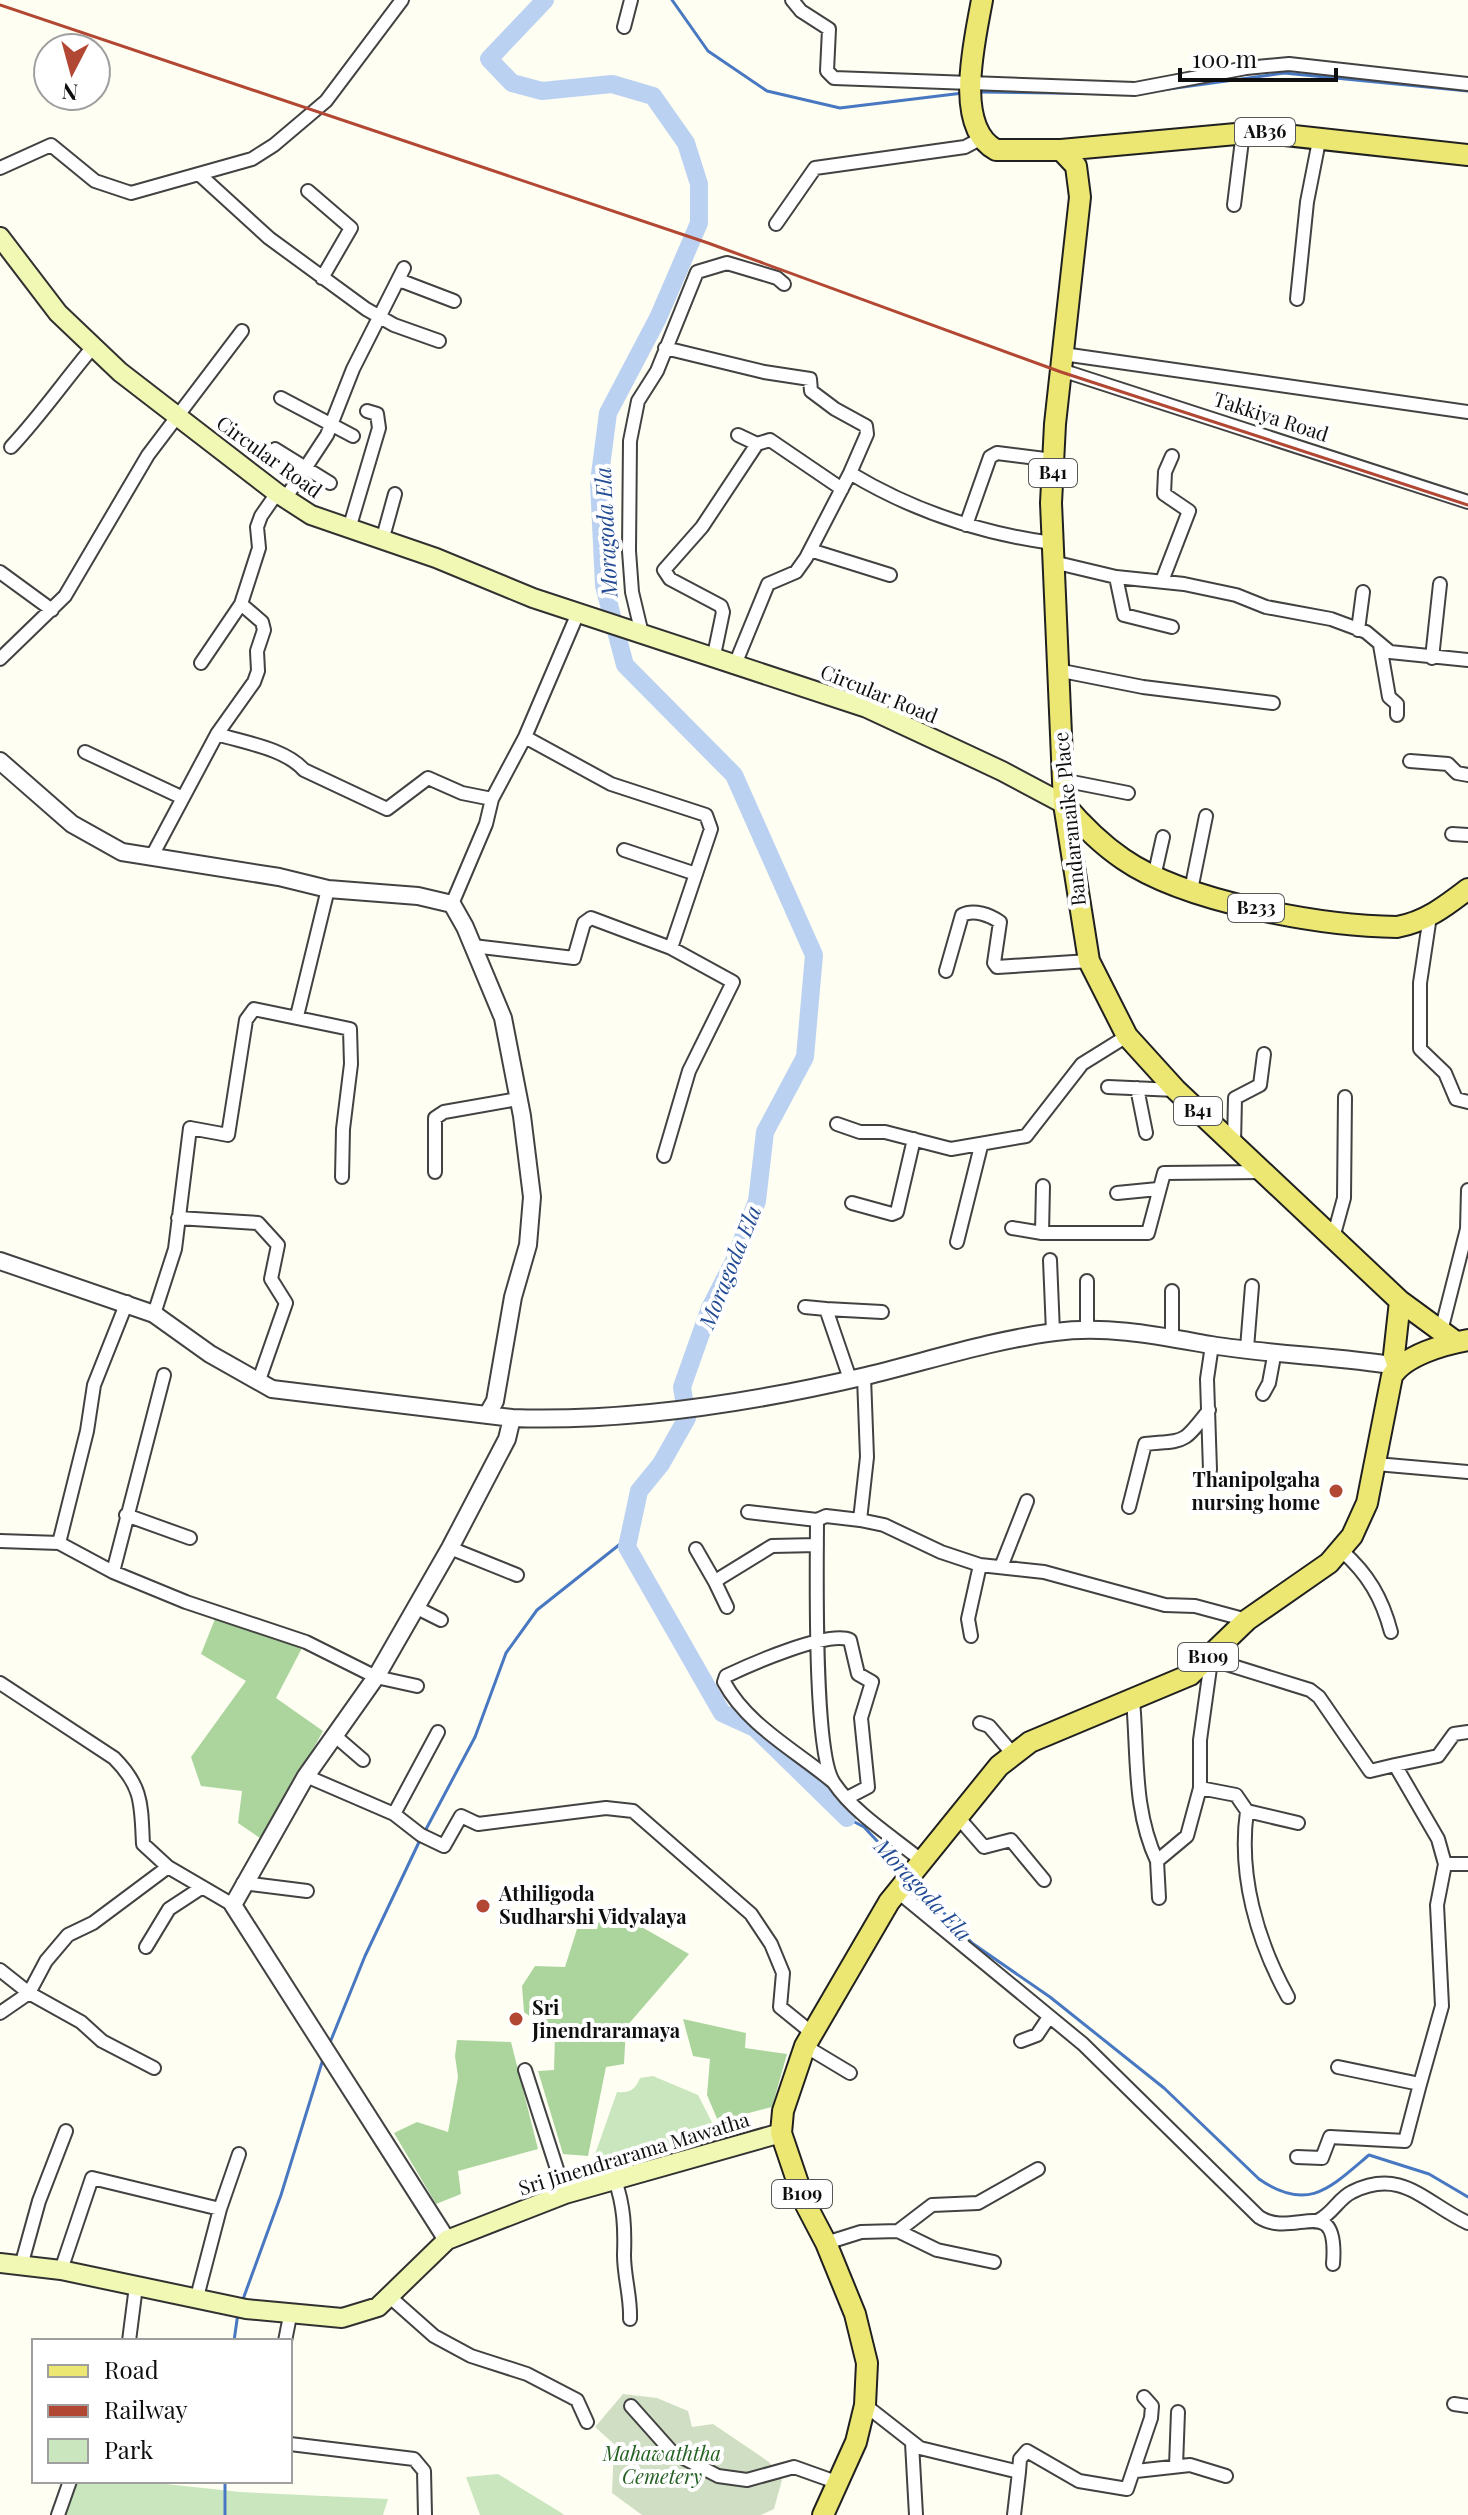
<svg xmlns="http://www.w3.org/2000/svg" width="1468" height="2515" font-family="'Playfair Display',serif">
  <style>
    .green { fill: #cae6be }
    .forest { fill: #acd59e }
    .cemetery { fill: #d0dfc4 }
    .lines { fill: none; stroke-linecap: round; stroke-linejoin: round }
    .stream { stroke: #4878c1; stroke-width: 3 }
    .river { stroke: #bbd1f1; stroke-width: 18 }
    .minor-casing { stroke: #424242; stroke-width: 16 }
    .tertiary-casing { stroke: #424242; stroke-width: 20 }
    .secondary-casing { stroke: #313131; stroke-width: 22 }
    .primary-casing { stroke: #202020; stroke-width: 24 }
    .minor { stroke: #fff; stroke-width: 12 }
    .tertiary { stroke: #fff; stroke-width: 16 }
    .secondary { stroke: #f1f8b3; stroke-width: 18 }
    .primary { stroke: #ece773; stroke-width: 20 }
    .rail { stroke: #b24733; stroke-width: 3 }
    .poi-dot { fill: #b24733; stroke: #fff; stroke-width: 3 }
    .labels { text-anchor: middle; stroke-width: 8; stroke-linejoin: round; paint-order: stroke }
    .shield { fill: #fff; stroke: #575757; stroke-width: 2 }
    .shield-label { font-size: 18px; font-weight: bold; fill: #0f0f0f }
    .street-label { font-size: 20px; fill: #0f0f0f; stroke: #fff }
    .poi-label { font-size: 20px; font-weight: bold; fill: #0f0f0f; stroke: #fff; text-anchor: start }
    .park-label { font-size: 20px; font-style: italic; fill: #256124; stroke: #fff }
    .water-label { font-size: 22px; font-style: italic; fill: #234c95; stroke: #fff }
  </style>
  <rect width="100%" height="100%" fill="#fefef2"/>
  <path class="green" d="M653,2076L698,2095L719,2136L587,2177L617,2092C630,2093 635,2090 640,2078Z
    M498,2474L560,2512L564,2515H480L466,2477Z
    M70,2481H138L240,2492L388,2499L383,2515H58Z"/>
  <path class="forest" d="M217,1614L302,1648L276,1698L323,1731L263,1840L238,1823L242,1791L201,1786L191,1757L246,1681L201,1654Z
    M603,1905L689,1954L626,2027L624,2064L606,2067L588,2156L563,2154L538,2071L554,2070L555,2035L524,2012L522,1986L535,1966L565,1967L577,1929H597Z
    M683,2019L746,2033L745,2048L787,2054L772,2107L718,2121L707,2095L710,2059L693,2056Z
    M457,2040L511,2042L538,2149L458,2171L461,2194L436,2204L394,2133L417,2122L448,2132L458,2077L455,2056Z"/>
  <path class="cemetery" d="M623,2394L657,2398L688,2411L692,2427L713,2424L769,2462L782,2480L774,2509L761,2515H642L612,2493L614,2444L595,2427Z"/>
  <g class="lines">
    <path class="stream" d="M672,0L708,51L767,91L840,108L963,93
      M1154,91L1284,73L1468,91
      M978,92L1126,94
      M847,1818L864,1827L905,1871
      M424,1833L475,1737L506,1653L537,1610L629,1537
      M915,1882L972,1943L1050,1997L1164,2088L1259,2179C1308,2213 1330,2188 1369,2155L1429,2174L1468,2197
      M329,2045L365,1956L420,1840
      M242,2302L281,2195L323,2059
      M234,2341L238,2313
      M225,2481V2515"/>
    <path class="river" d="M545,0L489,59L512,83L542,91L612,84L653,96L686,143L699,184V223L658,318L608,413L599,482L604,586L625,665L734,775L814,955L805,1057L765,1132L757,1201L735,1259L710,1308L682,1387L687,1418L661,1464L639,1491L627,1547L722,1713L755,1728L847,1818"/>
    <g class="minor-casing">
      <path id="minor" d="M792,0L801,11L829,29L827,71L834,78L1135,89L1246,68L1289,64L1468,84
        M624,27L631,0
        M0,168L51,145L95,181L131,193L252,159L274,145L326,101L402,0
        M200,175L269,238L366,309L394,325L439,341
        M308,191L351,228L322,278
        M1234,205L1243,132
        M776,224L815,168L965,147L980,139
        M403,282L399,280L454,301
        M1297,299L1307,202L1320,136
        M665,348L764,372L810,379L811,391L835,409L866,426L867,434L850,473L806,558L796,572L768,584L734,667
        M1063,354L1468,412
        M1061,370L1468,502
        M281,398L353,436
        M738,435L757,444L770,440L842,489
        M11,447C41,415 65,380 93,347
        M275,449L330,483
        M850,473C913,511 979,533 1052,543
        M285,499L327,435L353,369L404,268
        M966,525L990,457L997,453L1053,460
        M349,529L379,428L377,414L367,411
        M382,541L395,494
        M810,550L890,575
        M1053,562L1116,577L1184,584L1236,595L1266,607L1331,619L1366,632L1390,652L1468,660
        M0,572L52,610
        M1116,577L1124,615L1172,627
        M1162,581L1189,511L1164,494L1165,472L1172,456
        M1358,630L1363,592
        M642,634L632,592L629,551L630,441L638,401L657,371L697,272L727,263L777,278L784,284
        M1380,645L1389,697L1397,704V715
        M1432,658L1440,584
        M0,659L65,596L148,455L242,331
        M713,660L723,612L721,606L670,579L664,570L702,527L757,444
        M201,663L241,604L259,548L257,527L261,516L277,493
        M1057,670L1143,687L1273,703
        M217,734C245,743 284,748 304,770L387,809L428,778L462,793L492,799
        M525,737L611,784L706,815L711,829L671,948
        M85,752L181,797
        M1410,761L1448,764L1457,773L1468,775
        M1062,780L1128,793
        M1452,834L1468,835
        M624,850L696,874
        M152,856L217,734L254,682L258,671L257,651L264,630L262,622L241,604
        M1154,877L1163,837
        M1191,890L1206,816
        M452,904L486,824L492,799L525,737L578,613
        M1430,916L1420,983V1049L1445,1073L1456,1099L1468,1102
        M473,946L574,958L584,923L591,918L671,948L733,982L689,1071L664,1156
        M946,971L962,915C974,909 990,915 1000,922L994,963L997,967L1089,961
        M297,1016L328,889
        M1108,1087L1176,1090
        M1137,1088L1146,1133
        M837,1124L860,1132H885L951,1149L1026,1136L1082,1064L1127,1036
        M1234,1144L1235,1098L1260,1085L1264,1054
        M435,1172V1118L444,1112L518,1099
        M1117,1193L1158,1189
        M852,1203L892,1214L897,1212L914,1139
        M178,1218L258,1223L278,1245L271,1279L286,1303L258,1383
        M1012,1228L1042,1233H1148L1164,1173L1263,1172
        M1042,1233L1043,1186
        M1333,1238L1344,1198L1345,1097
        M957,1242L981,1146
        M1050,1260L1053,1332
        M1087,1281V1329
        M1172,1291V1336
        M805,1307L826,1309
        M154,1314L175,1249L190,1128L228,1135L246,1020L254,1009L350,1029L351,1064L343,1129L342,1177
        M1441,1331L1467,1229L1468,1190
        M1247,1348L1252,1286
        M864,1377L867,1457L860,1520L826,1516L817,1520C817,1565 813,1754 834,1783C855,1814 893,1837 922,1861
        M850,1379L826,1309L882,1312
        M1263,1394L1269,1383L1275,1351
        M1376,1464L1468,1472
        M1210,1470L1207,1379L1212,1345
        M1129,1507L1145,1444C1186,1440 1182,1445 1209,1410
        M748,1512L817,1520
        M126,1515L190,1538
        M860,1520L884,1525L941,1552L980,1565L1044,1572L1165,1605L1195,1606L1247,1620
        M0,1541L59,1543L113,1572L186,1602L306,1642L376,1677L417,1686
        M59,1543L87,1431L94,1385L127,1302
        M450,1548L517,1575
        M696,1549L715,1582
        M1342,1551C1368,1574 1382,1598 1391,1632
        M1001,1567L1027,1501
        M113,1572L164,1375
        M415,1607L441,1620
        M727,1607L715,1582L720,1578L772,1546L817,1545
        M971,1636L968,1619L980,1565
        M1207,1658L1310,1690L1319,1697L1370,1771L1395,1765L1438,1839L1445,1864L1437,1905L1442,2006L1420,2084L1338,2067
        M0,1683L114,1758C143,1787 141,1805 143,1844L168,1867L233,1905
        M1133,1700C1138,1756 1133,1810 1157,1861
        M980,1723L989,1726L1013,1754
        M334,1735L363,1760
        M1395,1765L1438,1756L1454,1734L1468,1732
        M306,1776L394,1814L421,1835L444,1846L461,1816L478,1824L606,1808L633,1811L751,1914L771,1944L783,1973L780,2007L812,2033
        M832,1781C795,1750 747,1725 724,1682L726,1676C749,1665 828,1630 850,1640L858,1674L872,1682L861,1718L868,1787L847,1798
        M1200,1788L1236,1795L1247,1811C1238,1875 1257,1941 1288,1997
        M1247,1811L1298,1823
        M394,1814L438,1732
        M957,1816L984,1847L1011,1840L1044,1880
        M1445,1864H1468
        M243,1883L307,1891
        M897,1891L1083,2044L1259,2217C1294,2240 1339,2189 1333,2264
        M1159,1898L1157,1861L1187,1836L1200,1788V1740L1210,1668L1207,1658
        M146,1947L169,1909L201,1888
        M0,1970L29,1993L81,2022L102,2041L154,2068
        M0,2013L29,1993L46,1961L68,1935L93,1923L168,1867
        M1021,2041L1037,2035L1049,2017
        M805,2046L850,2073
        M525,2070L565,2194
        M1297,2157L1322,2158L1330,2137L1405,2141L1420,2084
        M615,2180C624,2206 625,2228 624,2255C624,2277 631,2297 630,2319
        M1319,2220C1333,2213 1339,2198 1352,2192C1402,2167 1425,2203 1468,2223
        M898,2231L932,2205L978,2203L1038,2169
        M826,2243L861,2232L898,2231L937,2250L994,2262
        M21,2266L39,2201L66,2131
        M61,2270L92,2178L220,2209
        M197,2297L220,2209L239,2154
        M390,2297L434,2336L471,2356L527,2374L577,2400L587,2422
        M129,2341L136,2286
        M285,2341L290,2316
        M1454,2404L1468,2406
        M865,2405L920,2448L1019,2472L1014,2515
        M631,2406L672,2452L718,2476L747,2480L794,2467L836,2482
        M912,2443L916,2515
        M290,2444L414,2459L424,2471L425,2515
        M1176,2466L1178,2412
        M1136,2471L1190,2465L1226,2476
        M1019,2472L1020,2459L1027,2451L1079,2481L1127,2489L1151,2418L1152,2406L1144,2397
        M58,2515L70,2481"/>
    </g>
    <g class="tertiary-casing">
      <path id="tertiary" d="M0,761L72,824L122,852L279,877L328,889L418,896L452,904L465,927L503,1018L522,1116L532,1197L528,1245L513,1297L495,1401L487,1415
        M0,1261L154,1314L210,1354L272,1389L512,1418C630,1422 751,1403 866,1376C928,1361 992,1340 1055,1332C1108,1325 1160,1336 1211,1345C1273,1355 1336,1356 1398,1366
        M447,2240L233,1905L306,1776L376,1677L450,1548L507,1439L512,1418"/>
    </g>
    <g class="secondary-casing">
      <path id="secondary" d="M0,237L58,313L120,372L277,493L311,515L436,558L533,598L867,708L1002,771L1064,804
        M0,2263L61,2270L246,2309L342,2318L378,2307L447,2240L565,2194L781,2133"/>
    </g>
    <g class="primary-casing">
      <path id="primary" d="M982,0C975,40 953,127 996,150H1061L1258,132L1468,155
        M1061,150L1076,166L1080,197L1055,424L1051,503L1064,804L1089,961L1127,1036L1176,1090L1400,1301L1456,1342
        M1064,804C1081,824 1101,844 1123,859C1185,902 1321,926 1397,927C1425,922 1446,906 1468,889
        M1398,1366L1394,1355L1400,1301
        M823,2515L856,2442L865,2405L867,2363L855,2314L826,2243L804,2201L781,2133L783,2111L805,2046L889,1902L999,1766L1030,1742L1190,1675L1247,1620L1329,1563L1352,1536L1367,1503L1392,1376C1405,1355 1445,1344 1468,1340"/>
    </g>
    <use href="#minor" class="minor"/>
    <use href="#tertiary" class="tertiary"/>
    <use href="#secondary" class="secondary"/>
    <use href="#primary" class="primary"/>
    <path class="rail" d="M0,5L708,243L1061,372L1468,505"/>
  </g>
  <g class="poi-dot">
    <circle cx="1336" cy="1491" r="8"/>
    <circle cx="483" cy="1906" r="8"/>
    <circle cx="516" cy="2019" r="8"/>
  </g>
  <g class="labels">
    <g class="shield">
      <rect x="1235" y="118" width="60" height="28" rx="6"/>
      <rect x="1029" y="459" width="48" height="28" rx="6"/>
      <rect x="1228" y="894" width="56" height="28" rx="6"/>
      <rect x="1174" y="1097" width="48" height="28" rx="6"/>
      <rect x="1178" y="1643" width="60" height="28" rx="6"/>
      <rect x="772" y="2180" width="60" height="28" rx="6"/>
    </g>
    <g class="shield-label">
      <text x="1265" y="138">AB36</text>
      <text x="1053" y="479">B41</text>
      <text x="1256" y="914">B233</text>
      <text x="1198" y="1117">B41</text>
      <text x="1208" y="1663">B109</text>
      <text x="802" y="2200">B109</text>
    </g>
    <g class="street-label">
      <text transform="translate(1271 417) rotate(18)" y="7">Takkiya Road</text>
      <text transform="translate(269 457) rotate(36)" y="7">Circular Road</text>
      <text transform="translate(879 694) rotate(22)" y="7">Circular Road</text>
      <text transform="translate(1070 819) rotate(-96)" y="7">Bandaranaike Place</text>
      <text transform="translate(634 2154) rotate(-17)" y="7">Sri Jinendrarama Mawatha</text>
    </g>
    <g class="poi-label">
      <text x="1320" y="1487" text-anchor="end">Thanipolgaha<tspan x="1320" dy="23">nursing home</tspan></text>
      <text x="499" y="1901">Athiligoda<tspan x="499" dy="23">Sudharshi Vidyalaya</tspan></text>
      <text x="532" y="2015">Sri<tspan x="532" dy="23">Jinendraramaya</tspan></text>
    </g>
    <g class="park-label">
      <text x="662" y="2461">Mahawaththa<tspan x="662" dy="23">Cemetery</tspan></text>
    </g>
    <g class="water-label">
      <text transform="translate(606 532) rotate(-93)" y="8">Moragoda Ela</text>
      <text transform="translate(730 1267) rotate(-68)" y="8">Moragoda Ela</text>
      <text transform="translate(923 1890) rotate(47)" y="8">Moragoda Ela</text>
    </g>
  </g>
  <rect x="32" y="2339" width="260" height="144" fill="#ffffff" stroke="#9f9f9f" stroke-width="2"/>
  <rect x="48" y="2365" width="40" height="12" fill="#ece773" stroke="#9f9f9f" stroke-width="2"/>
  <text x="104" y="2379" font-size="24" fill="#0f0f0f">Road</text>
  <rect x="48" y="2405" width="40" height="12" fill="#b24733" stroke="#9f9f9f" stroke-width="2"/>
  <text x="104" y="2419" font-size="24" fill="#0f0f0f">Railway</text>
  <rect x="48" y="2439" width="40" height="24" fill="#cae6be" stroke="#9f9f9f" stroke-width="2"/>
  <text x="104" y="2459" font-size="24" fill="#0f0f0f">Park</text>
  <g transform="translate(72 72) rotate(186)"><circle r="38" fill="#ffffff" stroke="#9f9f9f" stroke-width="2"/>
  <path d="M0-6L14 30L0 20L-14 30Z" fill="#b24733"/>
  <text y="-12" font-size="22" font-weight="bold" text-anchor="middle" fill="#0f0f0f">N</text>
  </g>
  <path d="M1180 68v12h156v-12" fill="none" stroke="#0f0f0f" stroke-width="4"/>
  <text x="1192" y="68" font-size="24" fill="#0f0f0f" stroke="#ffffff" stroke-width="6" paint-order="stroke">100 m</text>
</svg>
